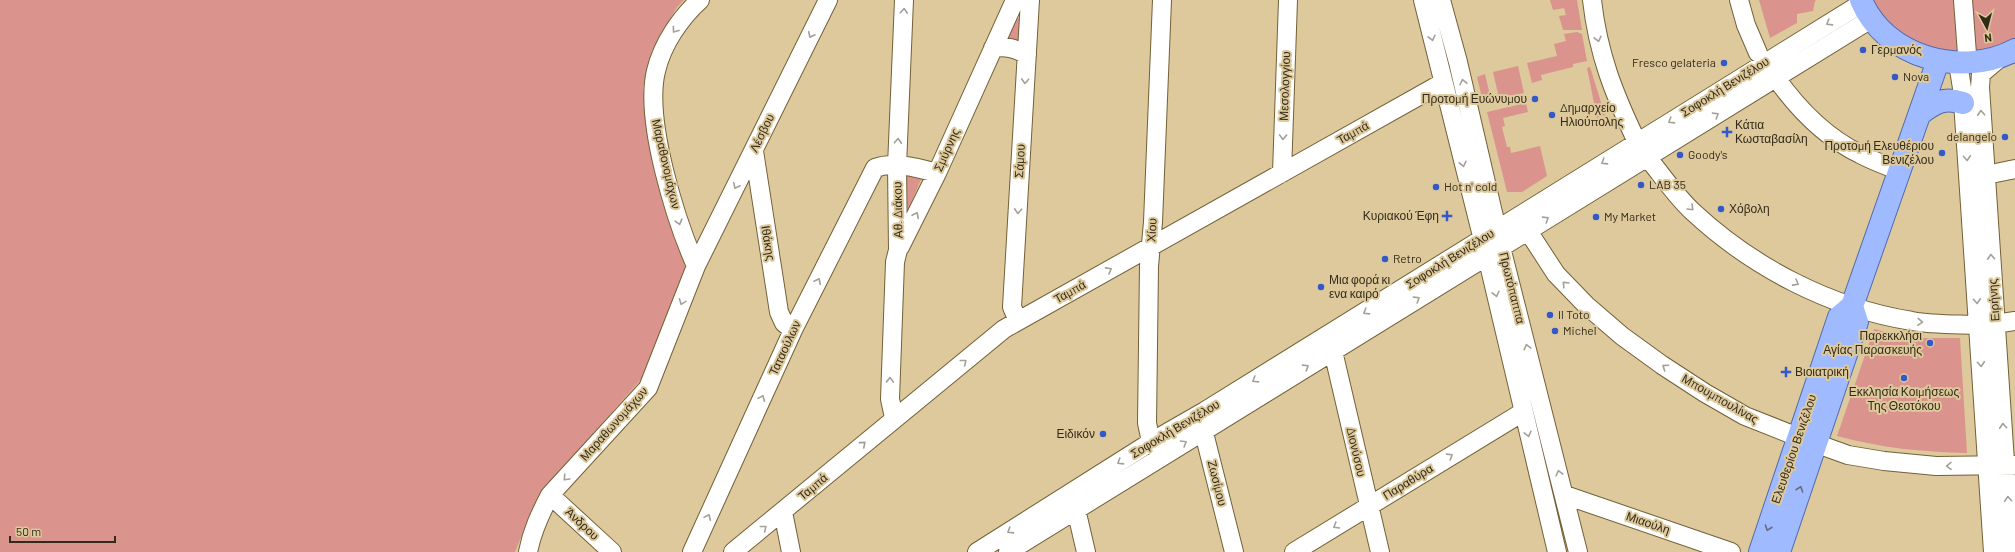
<svg xmlns="http://www.w3.org/2000/svg" width="2015" height="552" font-family="Barlow,sans-serif">
  <style>
    .green { fill: #da948d }
    .lines { fill: none; stroke-linecap: round; stroke-linejoin: round }
    .minor-casing { stroke: #736036; stroke-width: 20 }
    .major-casing { stroke: #516aae; stroke-width: 24 }
    .minor { stroke: #fff; stroke-width: 18 }
    .major { stroke: #a0baff; stroke-width: 22 }
    .oneway { stroke: #a3a098 }
    .oneway2 { stroke: #646b80 }
    .poi-dot { fill: #3358c9; stroke: #ddc99c; stroke-width: 1.5 }
    .labels { text-anchor: middle; stroke-width: 4; stroke-linejoin: round; paint-order: stroke }
    .poi-label { font-size: 12px; fill: #332b19; stroke: #ddc99c; text-anchor: start }
    .street-label { font-size: 12px; fill: #332b19; stroke: #ddc99c }
  </style>
  <rect width="100%" height="100%" fill="#ddc99c"/>
  <path class="green" d="M0,0H684L677,7L652,50L643,88L654,166L688,261L644,376L538,496L515,552H0Z
    M1550,0H1577L1582,30H1563L1559,16L1566,15L1564,8L1553,10Z
    M1759,0H1817L1815,1L1813,11L1797,14V23L1770,38Z
    M1873,0H2015V39C2008,42 2000,46 1992,49C1948,64 1895,40 1873,0Z
    M1019,18L1020,20L1019,42L1006,38L1015,19Z
    M1577,32L1582,34L1587,61L1573,64V67L1541,75L1542,80L1532,83L1527,63L1557,56L1554,44L1566,41L1564,34Z
    M1518,66L1524,93L1499,98L1493,72Z
    M1590,67L1605,115L1597,118L1587,68Z
    M1485,74L1491,100L1483,102L1477,77Z
    M1526,103L1528,112L1503,118L1505,126L1502,127L1507,147H1510L1511,153L1540,146L1547,176L1522,192H1507L1487,112Z
    M907,175L922,177L909,208L905,207Z
    M1874,329L1913,338H1960L1967,453C1920,452 1883,448 1837,436Z"/>
  <g class="lines">
    <g class="minor-casing">
      <path id="minor" d="M1423,0L1487,256L1557,552
        M1441,0L1458,62L1501,247L1578,552
        M1592,0C1598,54 1614,94 1637,142
        M1739,0L1746,25L1758,53
        M1963,0L1967,54
        M993,48C1006,46 1015,48 1027,55
        M2001,57L1981,74L1980,87L2011,552
        M1958,63L1962,88L1967,160L1993,552
        M1776,78C1798,109 1825,137 1860,154C1873,161 1887,166 1900,171
        M754,151L779,312L784,323L793,330
        M1647,157C1662,175 1675,195 1692,211C1752,267 1830,308 1912,321C1934,325 1957,324 1979,325
        M1282,173L1288,0
        M1986,175L2015,169
        M1528,231L1556,274L1586,305L1622,336L1662,365L1705,393L1745,416L1798,437L1848,455L1884,461L1936,466L2015,465
        M900,247L937,173L1015,0
        M696,266C676,221 644,120 656,71C662,45 680,18 700,0
        M1018,321L1012,307L1030,0
        M1995,324L2015,321
        M1333,351L1380,552
        M894,418L890,399L895,262L898,250L897,166L904,0
        M1201,421L1234,552
        M1158,451L1151,442L1147,423L1149,266L1153,222L1162,0
        M550,495L612,552
        M1565,495L1731,552
        M1076,509L1086,552
        M783,512L791,552
        M528,552C532,531 540,514 550,495L648,388L696,266L828,0
        M692,552L793,330L875,168C894,161 918,168 937,173
        M733,552L1004,329L1442,83
        M977,552L1151,442L1205,411L1862,3
        M1008,552L1871,19
        M1294,552L1523,412"/>
    </g>
    <g class="major-casing">
      <path id="major" d="M1861,0C1885,58 1962,78 2015,50
        M1921,113C1935,102 1945,97 1963,103
        M1760,552L1839,317L1852,306L1938,61
        M1779,552L1857,322L1852,306"/>
    </g>
    <use href="#minor" class="minor"/>
    <use href="#major" class="major"/>
  </g>
  <defs><path id="oneway-chevron" d="M-2-3.5L2.5 0L-2 3.5" fill="none" stroke-width="1.6" stroke-linecap="round" stroke-linejoin="round"/></defs>
  <g class="oneway">
    <use href="#oneway-chevron" transform="translate(904 11) rotate(-87)"/>
    <use href="#oneway-chevron" transform="translate(1829 23) rotate(148)"/>
    <use href="#oneway-chevron" transform="translate(675 30) rotate(126)"/>
    <use href="#oneway-chevron" transform="translate(811 35) rotate(116)"/>
    <use href="#oneway-chevron" transform="translate(1432 38) rotate(77)"/>
    <use href="#oneway-chevron" transform="translate(1598 39) rotate(77)"/>
    <use href="#oneway-chevron" transform="translate(1025 81) rotate(93)"/>
    <use href="#oneway-chevron" transform="translate(1463 82) rotate(-103)"/>
    <use href="#oneway-chevron" transform="translate(1981 113) rotate(-93)"/>
    <use href="#oneway-chevron" transform="translate(1716 115) rotate(-32)"/>
    <use href="#oneway-chevron" transform="translate(1671 121) rotate(148)"/>
    <use href="#oneway-chevron" transform="translate(1283 137) rotate(92)"/>
    <use href="#oneway-chevron" transform="translate(898 141) rotate(-87)"/>
    <use href="#oneway-chevron" transform="translate(1967 158) rotate(86)"/>
    <use href="#oneway-chevron" transform="translate(1604 162) rotate(148)"/>
    <use href="#oneway-chevron" transform="translate(1463 164) rotate(76)"/>
    <use href="#oneway-chevron" transform="translate(736 186) rotate(116)"/>
    <use href="#oneway-chevron" transform="translate(1691 208) rotate(45)"/>
    <use href="#oneway-chevron" transform="translate(1018 211) rotate(93)"/>
    <use href="#oneway-chevron" transform="translate(916 215) rotate(-63)"/>
    <use href="#oneway-chevron" transform="translate(1546 219) rotate(-32)"/>
    <use href="#oneway-chevron" transform="translate(679 222) rotate(74)"/>
    <use href="#oneway-chevron" transform="translate(1991 257) rotate(-94)"/>
    <use href="#oneway-chevron" transform="translate(1109 270) rotate(-29)"/>
    <use href="#oneway-chevron" transform="translate(818 281) rotate(-63)"/>
    <use href="#oneway-chevron" transform="translate(1796 283) rotate(29)"/>
    <use href="#oneway-chevron" transform="translate(1565 284) rotate(-134)"/>
    <use href="#oneway-chevron" transform="translate(1496 294) rotate(77)"/>
    <use href="#oneway-chevron" transform="translate(1417 299) rotate(-32)"/>
    <use href="#oneway-chevron" transform="translate(1977 301) rotate(86)"/>
    <use href="#oneway-chevron" transform="translate(682 302) rotate(111)"/>
    <use href="#oneway-chevron" transform="translate(1366 312) rotate(148)"/>
    <use href="#oneway-chevron" transform="translate(1920 322) rotate(3)"/>
    <use href="#oneway-chevron" transform="translate(1527 347) rotate(-104)"/>
    <use href="#oneway-chevron" transform="translate(964 362) rotate(-39)"/>
    <use href="#oneway-chevron" transform="translate(1981 364) rotate(86)"/>
    <use href="#oneway-chevron" transform="translate(1306 367) rotate(-32)"/>
    <use href="#oneway-chevron" transform="translate(1665 367) rotate(-146)"/>
    <use href="#oneway-chevron" transform="translate(890 380) rotate(-88)"/>
    <use href="#oneway-chevron" transform="translate(1255 380) rotate(148)"/>
    <use href="#oneway-chevron" transform="translate(762 398) rotate(-66)"/>
    <use href="#oneway-chevron" transform="translate(2003 426) rotate(-94)"/>
    <use href="#oneway-chevron" transform="translate(1528 434) rotate(76)"/>
    <use href="#oneway-chevron" transform="translate(1184 443) rotate(-31)"/>
    <use href="#oneway-chevron" transform="translate(863 444) rotate(-40)"/>
    <use href="#oneway-chevron" transform="translate(1450 456) rotate(-32)"/>
    <use href="#oneway-chevron" transform="translate(1120 462) rotate(148)"/>
    <use href="#oneway-chevron" transform="translate(1949 466) rotate(179)"/>
    <use href="#oneway-chevron" transform="translate(1559 473) rotate(-104)"/>
    <use href="#oneway-chevron" transform="translate(566 478) rotate(133)"/>
    <use href="#oneway-chevron" transform="translate(2008 499) rotate(-93)"/>
    <use href="#oneway-chevron" transform="translate(708 517) rotate(-66)"/>
    <use href="#oneway-chevron" transform="translate(1336 526) rotate(149)"/>
    <use href="#oneway-chevron" transform="translate(764 528) rotate(-39)"/>
    <use href="#oneway-chevron" transform="translate(1010 531) rotate(148)"/>
  </g>
  <g class="oneway2">
    <use href="#oneway-chevron" transform="translate(1800 489) rotate(-71)"/>
    <use href="#oneway-chevron" transform="translate(1768 528) rotate(109)"/>
  </g>
  <g class="poi-dot">
    <circle cx="1863" cy="50" r="4"/>
    <circle cx="1724" cy="63" r="4"/>
    <circle cx="1895" cy="77" r="4"/>
    <circle cx="1535" cy="99" r="4"/>
    <circle cx="1552" cy="115" r="4"/>
    <path d="M1725 126h4v4h4v4h-4v4h-4v-4h-4v-4h4z"/>
    <circle cx="2005" cy="137" r="4"/>
    <circle cx="1942" cy="153" r="4"/>
    <circle cx="1680" cy="155" r="4"/>
    <circle cx="1641" cy="185" r="4"/>
    <circle cx="1436" cy="187" r="4"/>
    <circle cx="1721" cy="209" r="4"/>
    <path d="M1445 210h4v4h4v4h-4v4h-4v-4h-4v-4h4z"/>
    <circle cx="1596" cy="217" r="4"/>
    <circle cx="1385" cy="259" r="4"/>
    <circle cx="1321" cy="287" r="4"/>
    <circle cx="1550" cy="315" r="4"/>
    <circle cx="1555" cy="331" r="4"/>
    <circle cx="1930" cy="343" r="4"/>
    <path d="M1784 366h4v4h4v4h-4v4h-4v-4h-4v-4h4z"/>
    <circle cx="1904" cy="378" r="4"/>
    <circle cx="1103" cy="434" r="4"/>
  </g>
  <g class="labels">
    <g class="poi-label">
      <text x="1871" y="54">Γερμανός</text>
      <text x="1716" y="67" text-anchor="end">Fresco gelateria</text>
      <text x="1903" y="81">Nova</text>
      <text x="1527" y="103" text-anchor="end">Προτομή Ευώνυμου</text>
      <text x="1560" y="112">Δημαρχείο<tspan x="1560" dy="14">Ηλιούπολης</tspan></text>
      <text x="1735" y="129">Κάτια<tspan x="1735" dy="14">Κωσταβασίλη</tspan></text>
      <text x="1997" y="141" text-anchor="end">delangelo</text>
      <text x="1934" y="150" text-anchor="end">Προτομή Ελευθέριου<tspan x="1934" dy="14">Βενιζέλου</tspan></text>
      <text x="1688" y="159">Goody's</text>
      <text x="1649" y="189">LAB 35</text>
      <text x="1444" y="191">Hot n' cold</text>
      <text x="1729" y="213">Χόβολη</text>
      <text x="1439" y="220" text-anchor="end">Κυριακού Έφη</text>
      <text x="1604" y="221">My Market</text>
      <text x="1393" y="263">Retro</text>
      <text x="1329" y="284">Μια φορά κι<tspan x="1329" dy="14">ενα καιρό</tspan></text>
      <text x="1558" y="319">Il Toto</text>
      <text x="1563" y="335">Michel</text>
      <text x="1922" y="340" text-anchor="end">Παρεκκλήσι<tspan x="1922" dy="14">Αγίας Παρασκευής</tspan></text>
      <text x="1795" y="376">Βιοιατρική</text>
      <text x="1904" y="396" text-anchor="middle">Εκκλησία Κοιμήσεως<tspan x="1904" dy="14">Της Θεοτόκου</tspan></text>
      <text x="1095" y="438" text-anchor="end">Ειδικόν</text>
    </g>
    <g class="street-label">
      <text transform="translate(1285 86) rotate(-88)" y="4">Μεσολογγίου</text>
      <text transform="translate(1725 87) rotate(-32)" y="4">Σοφοκλή Βενιζέλου</text>
      <text transform="translate(762 133) rotate(-64)" y="4">Λέσβου</text>
      <text transform="translate(1353 133) rotate(-29)" y="4">Ταμπά</text>
      <text transform="translate(947 150) rotate(-66)" y="4">Σμύρνης</text>
      <text transform="translate(1020 161) rotate(-87)" y="4">Σάμου</text>
      <text transform="translate(666 164) rotate(77)" y="4">Μαραθονομάχων</text>
      <text transform="translate(898 210) rotate(-91)" y="4">Αθ. Διάκου</text>
      <text transform="translate(1152 230) rotate(-86)" y="4">Χίου</text>
      <text transform="translate(768 243) rotate(81)" y="4">Ιθάκης</text>
      <text transform="translate(1450 259) rotate(-32)" y="4">Σοφοκλή Βενιζέλου</text>
      <text transform="translate(1512 288) rotate(76)" y="4">Πρωτόπαππα</text>
      <text transform="translate(1070 292) rotate(-29)" y="4">Ταμπά</text>
      <text transform="translate(1994 300) rotate(-94)" y="4">Ειρήνης</text>
      <text transform="translate(785 348) rotate(-65)" y="4">Ταταούλων</text>
      <text transform="translate(1720 399) rotate(30)" y="4">Μπουμπουλίνας</text>
      <text transform="translate(614 424) rotate(-48)" y="4">Μαραθωνομάχων</text>
      <text transform="translate(1175 429) rotate(-31)" y="4">Σοφοκλή Βενιζέλου</text>
      <text transform="translate(1794 449) rotate(-71)" y="4">Ελευθερίου Βενιζέλου</text>
      <text transform="translate(1356 452) rotate(77)" y="4">Διονύσου</text>
      <text transform="translate(1408 482) rotate(-32)" y="4">Παραθύρα</text>
      <text transform="translate(1217 483) rotate(76)" y="4">Ζωσίμου</text>
      <text transform="translate(813 487) rotate(-40)" y="4">Ταμπά</text>
      <text transform="translate(1648 523) rotate(19)" y="4">Μιαούλη</text>
      <text transform="translate(582 524) rotate(43)" y="4">Άνδρου</text>
    </g>
  </g>
  <g transform="translate(1987 28) rotate(173)" stroke="#ddc99c" stroke-width="3" paint-order="stroke">
  <path d="M0-3L7 15L0 10L-7 15Z" fill="#332b19"/>
  <text y="-6" font-size="11" font-weight="bold" text-anchor="middle" fill="#332b19">N</text>
  </g>
  <path d="M10 536v6h105v-6" fill="none" stroke="#332b19" stroke-width="2"/>
  <text x="16" y="536" font-size="12" fill="#332b19" stroke="#ddc99c" stroke-width="3" paint-order="stroke">50 m</text>
</svg>
